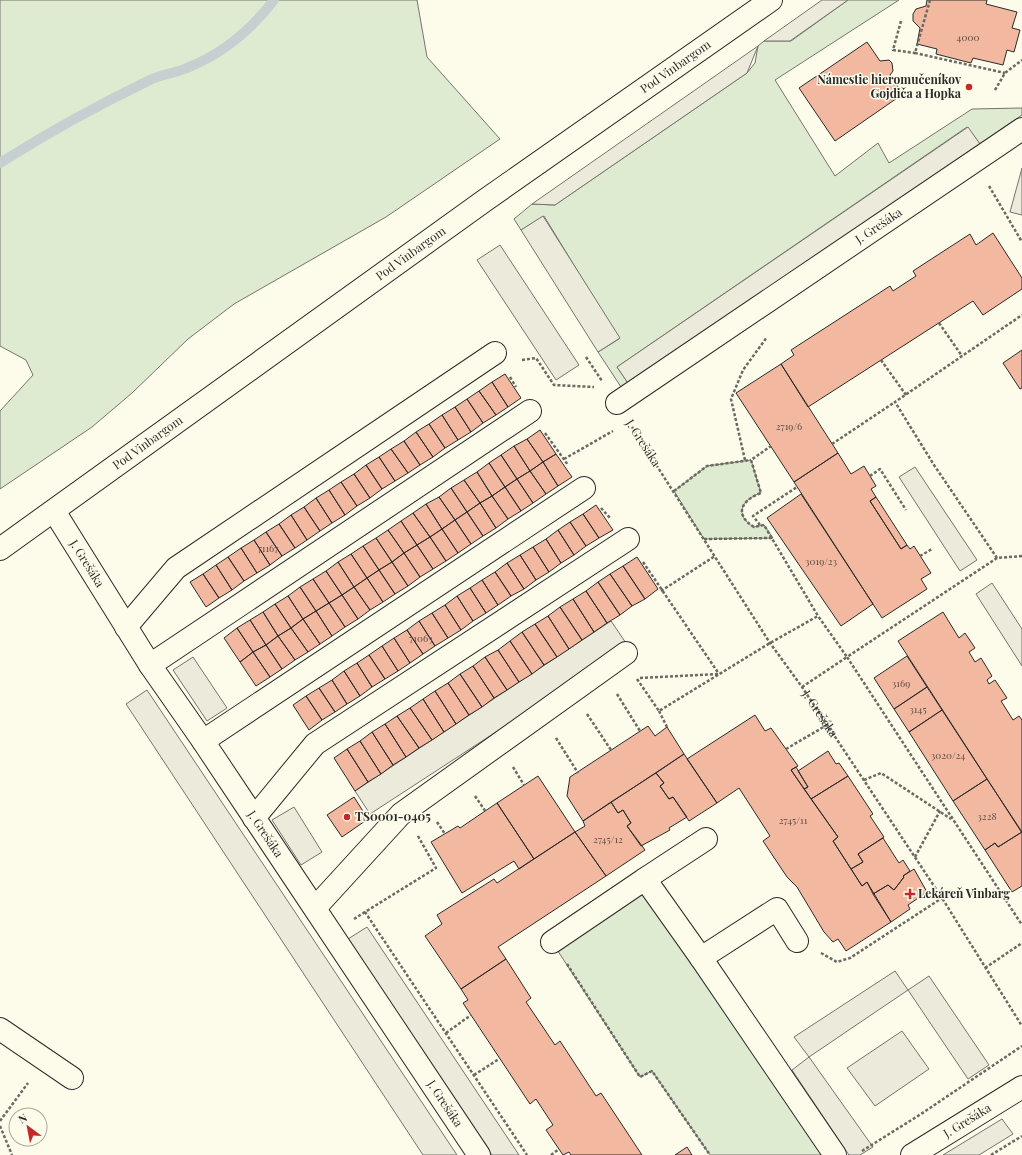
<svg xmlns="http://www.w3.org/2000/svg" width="1022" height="1155" font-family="'Playfair Display',serif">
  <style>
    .green { fill: #deebd1; stroke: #74746e }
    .parking { fill: #eceadb; stroke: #74746e }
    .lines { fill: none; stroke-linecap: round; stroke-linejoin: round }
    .stream { stroke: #c7d0d0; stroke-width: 10 }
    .building { fill: #f2b8a0; stroke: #2b2b2b }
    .minor-casing { stroke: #2b2b2b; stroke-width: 24 }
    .path { stroke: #6a6964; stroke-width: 2.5; stroke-dasharray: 3 2; stroke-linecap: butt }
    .minor { stroke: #fdfbea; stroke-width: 22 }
    .poi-dot { fill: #c62828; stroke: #fdfbea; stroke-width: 1.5 }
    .labels { text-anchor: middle; stroke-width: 3; stroke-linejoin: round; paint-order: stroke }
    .number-label { font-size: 10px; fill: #5d4e48 }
    .street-label { font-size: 12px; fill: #2b2b2b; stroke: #fdfbea }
    .poi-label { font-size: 12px; font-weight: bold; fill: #2b2b2b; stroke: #fdfbea; text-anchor: start }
  </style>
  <rect width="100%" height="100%" fill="#fdfbea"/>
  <path class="green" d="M0,0H417L427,57L500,139L386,217L234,304L188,339L132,393L92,427L0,489V411L33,375L26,360L0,346Z
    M848,0H899L775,80L835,176L878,143L889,163L972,109L1022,108V115L980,144L967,127L617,367L630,386L623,390L598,352L619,339L544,216L521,230L514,219L532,204L555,205L747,73L755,63L758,46L764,41H791Z
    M751,460L761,493C742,499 733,515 754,527L764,525L773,538L704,539L674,491L707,466Z
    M645,879L835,1155H710L652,1071L640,1077L552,942Z"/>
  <path class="parking" d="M822,0H848L790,41H764Z
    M758,46L747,73L555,205L532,204Z
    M968,127L980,144L630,386L617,367Z
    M1022,168V215L1010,212Z
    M543,216L620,338L598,352L521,230Z
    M500,245L579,365L556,380L477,260Z
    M915,467L977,560L960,571L899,477Z
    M992,583L1022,629V666L976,594Z
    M611,621L628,646L370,814L355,791Z
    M193,657L227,708L207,721L173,670Z
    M147,690L457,1155H423L126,704Z
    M294,807L322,852L301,865L272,820Z
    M367,927L519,1155H492L348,939Z
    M895,971L908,990L929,976L989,1065L968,1079L908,990L809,1057L873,1147L860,1155H849L792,1070L809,1057L794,1037Z
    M902,1031L929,1069L875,1106L847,1068Z
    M1002,1119L1013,1134L979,1155H943Z"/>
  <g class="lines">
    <path class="stream" d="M0,163C49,132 100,104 152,79C163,74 176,73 187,68C222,54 251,30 274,0"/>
  </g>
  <path class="building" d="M927,0H987L986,4L1017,12L1012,28L1020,30L1014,52L1007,50L1003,65L973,58L971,63L936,54L937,49L917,44L920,28L913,21V14L916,9L926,6Z
    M867,42L880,61L889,60L892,63L893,71L890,75L903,94L835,141L799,88Z
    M993,233L1022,278V289L983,315L973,301L808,407L781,364L794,355L791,350L890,286L893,291L916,276L913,271L970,234L976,245Z
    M1022,350V388L1020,389L1003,363Z
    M781,364L838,453L794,482L736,393Z
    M505,374L521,398L508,407L492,382Z
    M492,382L508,407L496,415L479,391Z
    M479,391L496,415L483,423L467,399Z
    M467,399L483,423L471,432L455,407Z
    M455,407L471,432L458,440L442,415Z
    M442,415L458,440L445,448L429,424Z
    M429,424L445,448L433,457L416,432Z
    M540,430L556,454L543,462L527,439Z
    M416,432L433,457L420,465L404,441Z
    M527,439L543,462L530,471L514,446Z
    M404,441L420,465L408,473L391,449Z
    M514,446L530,471L517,479L501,455Z
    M391,449L408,473L395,481L379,457Z
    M838,453L851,474L864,466L876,486L871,489L876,497L870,501L901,549L907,545L910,549L914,546L931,573L921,579L927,589L882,618L794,482Z
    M556,454L572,477L558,486L543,462Z
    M501,455L517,479L505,487L489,463Z
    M379,457L395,481L382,489L366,465Z
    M543,462L558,486L546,494L530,471Z
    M489,463L505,487L492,496L477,472Z
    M366,465L382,489L370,498L354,474Z
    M530,471L546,494L533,503L517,479Z
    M477,472L492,496L480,503L464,480Z
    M354,474L370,498L357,506L341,482Z
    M517,479L533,503L521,511L505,487Z
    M464,480L480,503L467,512L451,488Z
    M341,482L357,506L345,515L329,490Z
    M505,487L521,511L508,519L492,496Z
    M451,488L467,512L455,520L439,497Z
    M329,490L345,515L332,523L316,498Z
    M801,494L873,604L841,626L767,518Z
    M492,496L508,519L496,528L480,503Z
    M439,497L455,520L442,529L426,504Z
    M876,497L907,545L901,549L870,501Z
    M316,498L332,523L320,531L304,507Z
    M480,503L496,528L483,536L467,512Z
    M426,504L442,529L430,537L413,513Z
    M596,505L613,530L599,538L583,514Z
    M304,507L320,531L307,540L291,515Z
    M467,512L483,536L471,544L455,520Z
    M413,513L430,537L417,545L401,521Z
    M583,514L599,538L586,546L570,522Z
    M291,515L307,540L295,548L279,524Z
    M455,520L471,544L458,553L442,529Z
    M401,521L417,545L404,553L388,530Z
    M570,522L586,546L574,555L558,530Z
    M279,524L295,548L282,556L266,532Z
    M442,529L458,553L446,561L430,537Z
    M388,530L404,553L392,562L376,538Z
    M558,530L574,555L561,563L546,539Z
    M266,532L282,556L270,565L254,540Z
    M430,537L446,561L433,569L417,545Z
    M376,538L392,562L379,570L363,546Z
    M546,539L561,563L549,572L533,547Z
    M254,540L270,565L257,573L241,548Z
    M417,545L433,569L420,577L404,553Z
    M363,546L379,570L367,578L351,554Z
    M533,547L549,572L536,580L520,555Z
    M241,548L257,573L244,581L228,557Z
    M404,553L420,577L408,586L392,562Z
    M351,554L367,578L354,587L338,562Z
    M520,555L536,580L524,589L507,563Z
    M228,557L244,581L232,590L216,565Z
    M637,557L658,589L645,599L623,566Z
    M338,562L354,587L342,595L326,571Z
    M392,562L408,586L395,594L379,570Z
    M507,563L524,589L511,596L495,572Z
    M216,565L232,590L219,598L203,574Z
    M623,566L645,599L632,606L610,574Z
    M379,570L395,594L383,602L367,578Z
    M326,571L342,595L329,603L313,579Z
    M495,572L511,596L498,605L482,580Z
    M203,574L219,598L206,607L190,582Z
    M610,574L632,606L620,615L598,582Z
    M367,578L383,602L370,610L354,587Z
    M313,579L329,603L316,611L300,587Z
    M482,580L498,605L486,613L470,588Z
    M598,582L620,615L607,623L586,591Z
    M300,587L316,611L303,619L288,596Z
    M354,587L370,610L358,619L342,595Z
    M470,588L486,613L473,621L457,596Z
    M586,591L607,623L594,632L573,599Z
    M342,595L358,619L345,627L329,603Z
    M288,596L303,619L291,628L275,604Z
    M457,596L473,621L461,630L445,605Z
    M573,599L594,632L582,640L560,607Z
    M329,603L345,627L332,636L316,611Z
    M275,604L291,628L278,636L263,612Z
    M445,605L461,630L448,638L432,613Z
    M560,607L582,640L569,649L548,616Z
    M316,611L332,636L320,644L303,619Z
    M263,612L278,636L266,645L250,620Z
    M943,612L959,638L965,633L975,648L969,652L975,662L981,658L992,676L987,680L989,684L995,680L1007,698L1001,701L1013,720L1019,716L1022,720V833L898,641Z
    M432,613L448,638L435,646L419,621Z
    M548,616L569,649L557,657L535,624Z
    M303,619L320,644L308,652L291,628Z
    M250,620L266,645L253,652L237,628Z
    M419,621L435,646L423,654L407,630Z
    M535,624L557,657L544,665L522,632Z
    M237,628L253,652L240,662L224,638Z
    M291,628L308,652L295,660L278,636Z
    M407,630L423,654L410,663L394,638Z
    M522,632L544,665L532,674L510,641Z
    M278,636L295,660L282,669L266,645Z
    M394,638L410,663L398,671L382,646Z
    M510,641L532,674L519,682L498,650Z
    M266,645L282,669L270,677L253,652Z
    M382,646L398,671L385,679L369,655Z
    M498,650L519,682L507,690L485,657Z
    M253,652L270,677L256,686L240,662Z
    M369,655L385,679L372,687L357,663Z
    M907,656L927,687L894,709L874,678Z
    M485,657L507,690L494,698L473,666Z
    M357,663L372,687L360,696L344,671Z
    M473,666L494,698L482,707L460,674Z
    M344,671L360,696L347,704L332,680Z
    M460,674L482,707L469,715L448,683Z
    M332,680L347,704L335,712L319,688Z
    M448,683L469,715L456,724L435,691Z
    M927,687L942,710L909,732L894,709Z
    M319,688L335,712L322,720L306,696Z
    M435,691L456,724L444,732L423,699Z
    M306,696L322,720L309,730L293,705Z
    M423,699L444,732L432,740L410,708Z
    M410,708L432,740L419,748L397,716Z
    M942,710L987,779L953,801L909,732Z
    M755,715L765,731L771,728L798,766L791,770L838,837L833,841L862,886L867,882L891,922L846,951L838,939L833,942L824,932L797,887L787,877L763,841L770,836L739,788L717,803L687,759Z
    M397,716L419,748L406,757L385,724Z
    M385,724L406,757L393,765L372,732Z
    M648,726L655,736L667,727L684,754L583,821L567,796L570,777Z
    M372,732L393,765L381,774L360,741Z
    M360,741L381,774L368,782L347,749Z
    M347,749L368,782L355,791L334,758Z
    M828,751L836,764L839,763L848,776L811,799L804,789L808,787L798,771Z
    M684,754L717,803L689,821L673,797L669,799L660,786L664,783L656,773Z
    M796,767L808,787L804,789L791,770Z
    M656,773L664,783L660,786L669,799L673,797L687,817L669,828L670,830L641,846L627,826L631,823L623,810L618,813L611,802Z
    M538,776L575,832L534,859L497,803Z
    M848,776L873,814L870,816L884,837L858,854L863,862L851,869L833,841L838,837L811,799Z
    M987,779L1022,832L998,847L995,843L985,850L953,801Z
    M354,797L368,819L342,837L327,815Z
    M611,802L618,813L623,810L631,823L627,826L645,850L606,876L575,832L585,826L583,821Z
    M497,803L534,859L519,869L514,861L462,893L431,842L458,826L460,828Z
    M575,832L606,876L498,947L506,959L461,989L425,936L442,924L437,915L494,879L497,883Z
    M1022,832V886L1012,892L985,850L995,843L998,847Z
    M883,838L899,863L903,860L910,871L903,876L904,877L894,890L888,885L873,894L867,882L862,886L851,869L863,862L858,854Z
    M914,869L927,892L908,905L910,909L891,922L873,894L888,885L894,890L904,877L903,876Z
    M506,959L531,998L526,1002L555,1045L560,1041L596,1096L601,1093L642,1155H571L569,1152L563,1155L546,1130L553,1125L536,1099L530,1104L463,1003L468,1000L461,989Z
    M687,1147L692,1155H675Z"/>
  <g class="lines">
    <g class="minor-casing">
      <g id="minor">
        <path id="s2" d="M617,403L1022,129"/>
        <path id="s3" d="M54,511L150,665L203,741L479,1155"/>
        <path id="s4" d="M0,549L484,201L771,0"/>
        <path d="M126,627L176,568L495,353"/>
        <path d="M150,665L530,411"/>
        <path d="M203,741L584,488"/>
        <path d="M254,818L315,744L628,539"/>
        <path d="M645,879L706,839"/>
        <path d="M315,908L401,814L626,653"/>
        <path d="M552,942L645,879L701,958L835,1155"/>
        <path d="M701,958L777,909L797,941"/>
        <path d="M0,1029L72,1078"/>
        <path id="s5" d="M912,1155L1022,1087"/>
      </g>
    </g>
    <g class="path">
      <path d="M930,0L915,53L1005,73"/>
      <path d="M901,21L893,50L915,53"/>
      <path d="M995,90L1005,73L1022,60"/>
      <path d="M989,186L1022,242"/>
      <path d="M939,323L962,356"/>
      <path d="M586,357L602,381"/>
      <path d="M522,360L536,358L554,385L594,387"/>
      <path d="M881,360L906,395"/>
      <path d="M510,377L516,387"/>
      <path id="s1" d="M632,427L770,643L802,687L942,898L1022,1026"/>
      <path d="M545,433L568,465"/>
      <path d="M832,444L895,402"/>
      <path d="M564,459L613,431"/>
      <path d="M745,460L731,399L743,370L767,337"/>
      <path d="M870,476L880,469L906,510"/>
      <path d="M674,491L707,466L751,460"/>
      <path d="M601,508L610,518"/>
      <path d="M760,525L753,516L797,487"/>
      <path d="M704,539L772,538"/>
      <path d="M920,556L932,549"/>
      <path d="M1022,556L997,558L847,657L1022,925"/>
      <path d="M997,558L934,465L895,402L1022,315"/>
      <path d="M643,562L719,674"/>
      <path d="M661,591L715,556"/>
      <path d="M640,678L719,674"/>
      <path d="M637,679L659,711L770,643L818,616L764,525L754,527C733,514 742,500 761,493L751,460L771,446"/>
      <path d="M802,687L847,657L818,616"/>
      <path d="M617,694L640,731"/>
      <path d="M659,711L667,727"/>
      <path d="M587,714L611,750"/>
      <path d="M556,738L578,773"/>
      <path d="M786,749L827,725"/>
      <path d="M513,767L524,785"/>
      <path d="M864,780L881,773L951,819"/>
      <path d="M475,796L486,812"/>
      <path d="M437,822L445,834"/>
      <path d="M418,836L436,868L365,912L527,1155"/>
      <path d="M915,857L940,811"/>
      <path d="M354,919L365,912"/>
      <path d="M821,953L837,962L850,958L942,898"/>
      <path d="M567,964L640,1077L652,1071L710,1155"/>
      <path d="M985,968L1022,943"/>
      <path d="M446,1033L471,1015"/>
      <path d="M474,1075L499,1059"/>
      <path d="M0,1121L28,1083"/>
      <path d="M0,1126L12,1155"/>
      <path d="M862,1151L921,1114L1022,1046"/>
      <path d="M551,1155L559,1149"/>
      <path d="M991,1155L1022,1136"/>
    </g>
    <use href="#minor" class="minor"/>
  </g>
  <g class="poi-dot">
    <circle cx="969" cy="87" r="4"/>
    <circle cx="347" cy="817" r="4"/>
    <path d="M908 888h4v4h4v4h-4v4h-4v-4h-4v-4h4z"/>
  </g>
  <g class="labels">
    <g class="number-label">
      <text x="968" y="41">4000</text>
      <text x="789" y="430">2719/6</text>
      <text x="268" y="552">71167</text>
      <text x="821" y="565">3019/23</text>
      <text x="421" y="642">71063</text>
      <text x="901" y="687">3169</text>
      <text x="918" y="713">3145</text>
      <text x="948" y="759">3020/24</text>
      <text x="987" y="820">3228</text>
      <text x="793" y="824">2745/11</text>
      <text x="608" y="843">2745/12</text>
    </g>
    <g class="street-label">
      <text dy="4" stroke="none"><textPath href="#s4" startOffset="830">Pod Vinbargom</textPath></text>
      <text dy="4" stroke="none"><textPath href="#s2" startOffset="316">J. Grešáka</textPath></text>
      <text dy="4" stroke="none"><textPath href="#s4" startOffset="506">Pod Vinbargom</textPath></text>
      <text dy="4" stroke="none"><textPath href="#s4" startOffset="182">Pod Vinbargom</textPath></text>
      <text transform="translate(643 443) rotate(57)" y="4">J. Grešáka</text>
      <text dy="4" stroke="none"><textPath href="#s3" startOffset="62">J. Grešáka</textPath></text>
      <text dy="4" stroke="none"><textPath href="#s1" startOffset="343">J. Grešáka</textPath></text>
      <text dy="4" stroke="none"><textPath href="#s3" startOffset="386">J. Grešáka</textPath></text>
      <text dy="4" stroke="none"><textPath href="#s3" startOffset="710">J. Grešáka</textPath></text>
      <text dy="4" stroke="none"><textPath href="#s5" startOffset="65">J. Grešáka</textPath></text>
    </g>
    <g class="poi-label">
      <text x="961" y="84" text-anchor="end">Námestie hieromučeníkov<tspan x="961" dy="14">Gojdiča a Hopka</tspan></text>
      <text x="355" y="821">TS0001-0405</text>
      <text x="918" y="898">Lekáreň Vinbarg</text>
    </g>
  </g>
  <g transform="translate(28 1127) rotate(328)"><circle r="19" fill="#fdfbea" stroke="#a9a89e"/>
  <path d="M0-3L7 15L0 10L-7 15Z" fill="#c62828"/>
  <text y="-6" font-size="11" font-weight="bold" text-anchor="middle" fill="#2b2b2b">N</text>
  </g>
</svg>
